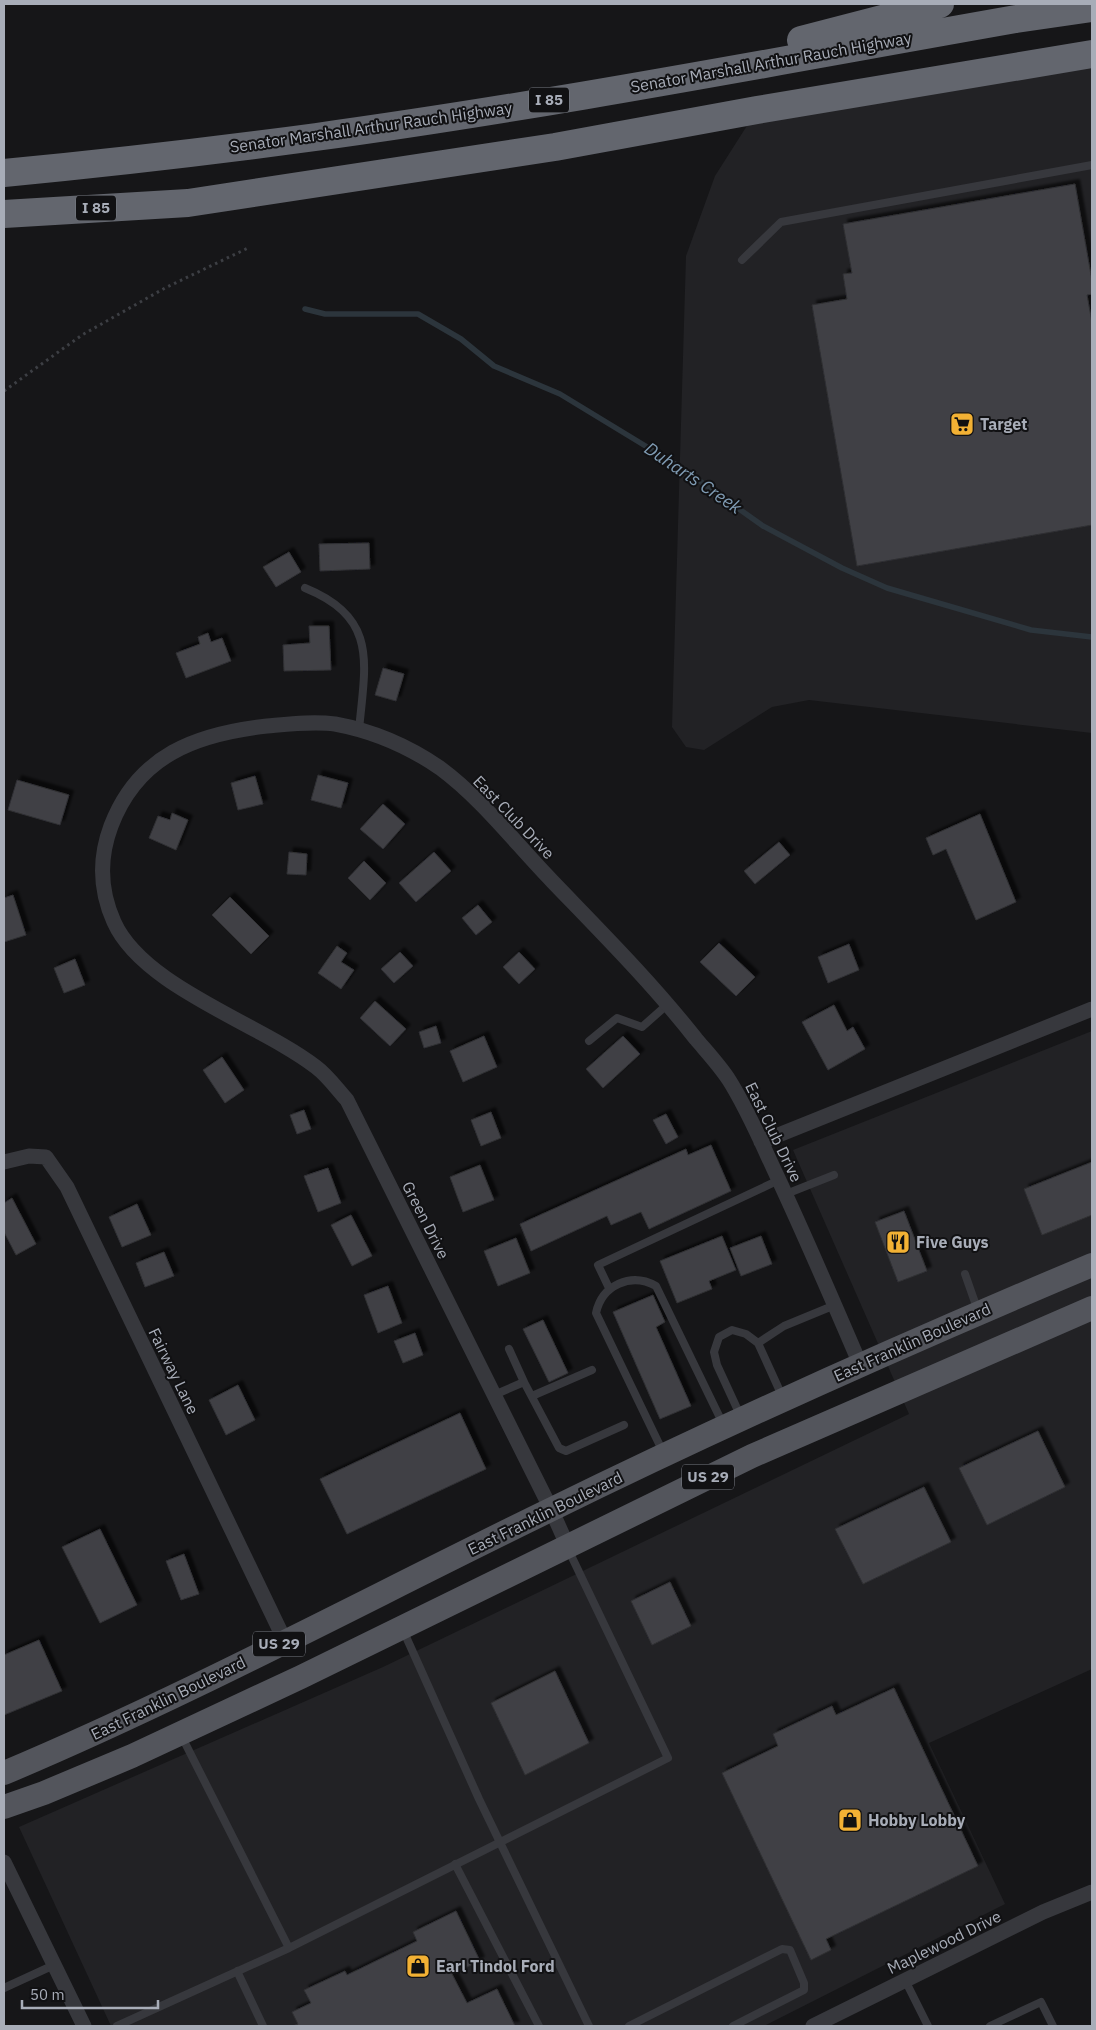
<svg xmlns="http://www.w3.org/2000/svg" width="1096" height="2030" font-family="'IBM Plex Sans',sans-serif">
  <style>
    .built { fill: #222225 }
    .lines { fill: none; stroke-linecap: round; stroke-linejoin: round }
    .stream { stroke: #2c353c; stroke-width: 5.5 }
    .building { fill: #404145; stroke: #303034; filter: url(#shadow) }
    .path { stroke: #3d3f44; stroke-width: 3; stroke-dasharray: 2.5 4; stroke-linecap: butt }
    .service { stroke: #37383d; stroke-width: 8 }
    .minor { stroke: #37383d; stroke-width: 15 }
    .primary { stroke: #53555c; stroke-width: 24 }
    .motorway { stroke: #63666e; stroke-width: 28 }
    .labels { text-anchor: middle; stroke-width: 4; stroke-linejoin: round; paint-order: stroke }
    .shield { fill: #111113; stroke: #7b7e86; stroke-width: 1 }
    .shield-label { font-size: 15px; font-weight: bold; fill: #a8adb8 }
    .street-label { font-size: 16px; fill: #a8adb8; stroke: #111113 }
    .poi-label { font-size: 16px; font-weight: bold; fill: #a8adb8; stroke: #111113; text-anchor: start }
    .water-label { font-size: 18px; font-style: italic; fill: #7f9bb3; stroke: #111113 }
  </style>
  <defs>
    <filter id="shadow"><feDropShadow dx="4.5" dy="-4.5" stdDeviation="1" flood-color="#0009"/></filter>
  </defs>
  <rect width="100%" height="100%" fill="#161618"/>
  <path class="built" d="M1092,54V733L809,700L772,707L704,750L686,747L672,727L686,256L715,176L757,110Z
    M1092,1031V1669L929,1743L1005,1904L764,2026H111L19,1827L383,1667L909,1414L793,1150Z"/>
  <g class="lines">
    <path class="stream" d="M305,309L325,314H418L461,339L494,366L560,394L680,467L763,526L842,568L887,588L1031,630L1092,637"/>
  </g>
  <path class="building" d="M1075,184L1092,281V294L1087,295L1092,323V525L857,566L812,305L847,299L843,274L852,273L843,224Z
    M369,543L370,569L320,571L319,544Z
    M289,552L301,572L276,587L263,567Z
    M309,626H329L331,670L284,671L283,645L310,643Z
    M208,633L211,642L222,638L231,661L186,678L176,653L200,644L198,637Z
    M383,668L404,674L396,701L375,695Z
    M318,775L348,783L341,808L311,800Z
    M255,776L263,804L238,810L231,783Z
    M17,780L69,795L60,825L8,810Z
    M383,804L405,824L383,849L360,829Z
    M172,813L188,820L176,850L149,838L158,816L170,820Z
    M980,814L1016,902L976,920L946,849L933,855L926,838Z
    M779,842L790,855L755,884L744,871Z
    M289,852L307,854L306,875L287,874Z
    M434,852L451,871L416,902L399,883Z
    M364,861L386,883L370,900L348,878Z
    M13,895L26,935L4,942V898Z
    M230,897L269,936L251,954L212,915Z
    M478,905L492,922L476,935L462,918Z
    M719,943L755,977L736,996L700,962Z
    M849,944L859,970L828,983L818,957Z
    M337,946L347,953L341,962L354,970L341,989L318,973Z
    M400,952L413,966L394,983L381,969Z
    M519,952L535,969L519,984L503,967Z
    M75,959L85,985L64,993L54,968Z
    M375,1001L406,1029L390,1046L360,1018Z
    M834,1005L847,1031L853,1027L865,1049L828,1070L802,1022Z
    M436,1026L441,1043L424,1048L419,1032Z
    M484,1036L497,1067L463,1082L450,1051Z
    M623,1036L640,1054L603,1088L586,1069Z
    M222,1057L244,1090L225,1103L203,1070Z
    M304,1110L311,1129L297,1134L290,1115Z
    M491,1112L501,1138L481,1146L471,1120Z
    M666,1114L678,1137L666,1144L653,1120Z
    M711,1145L731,1191L649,1229L641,1212L611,1225L607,1216L531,1251L520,1224L686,1149L688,1155Z
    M1092,1162V1215L1042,1235L1024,1189Z
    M480,1165L494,1200L463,1212L450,1177Z
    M328,1168L341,1203L318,1212L304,1176Z
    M12,1198L36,1244L16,1255L4,1232V1203Z
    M137,1204L151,1235L122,1247L109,1217Z
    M904,1211L927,1271L898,1282L875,1222Z
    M351,1215L372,1256L352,1266L331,1225Z
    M722,1236L736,1270L709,1281L712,1289L677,1303L660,1261Z
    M761,1236L772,1264L741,1276L730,1248Z
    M516,1238L530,1273L498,1286L484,1251Z
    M164,1252L174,1276L145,1287L136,1263Z
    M388,1286L402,1323L378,1333L364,1295Z
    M653,1295L665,1322L656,1327L691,1406L660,1419L613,1312Z
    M543,1320L568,1373L549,1382L523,1329Z
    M415,1333L423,1355L403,1363L394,1341Z
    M238,1385L255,1420L226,1435L209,1400Z
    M460,1413L486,1469L347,1534L320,1479Z
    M1038,1431L1065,1487L987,1525L959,1468Z
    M924,1487L951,1542L863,1584L835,1529Z
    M100,1529L137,1605L100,1623L62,1547Z
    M184,1554L199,1594L181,1600L166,1561Z
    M670,1582L691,1626L652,1645L631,1601Z
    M39,1640L62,1691L4,1715V1655Z
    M555,1671L589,1743L525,1775L491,1703Z
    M894,1688L978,1866L826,1939L831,1950L811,1960L722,1773L778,1746L773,1734L832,1706L836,1715Z
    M456,1911L480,1961L452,1974L467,2003L497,1989L515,2026H293L298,2024L292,2012L311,2003L304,1990L345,1971L347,1975L417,1941L413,1932Z"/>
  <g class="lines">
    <path class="path" d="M4,391L82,335L165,288L248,248"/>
    <path class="service" d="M742,260L781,222L1092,165
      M305,588C379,618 365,664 359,730
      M589,1041L617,1018L642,1027L668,1004
      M786,1194L834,1175
      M965,1274L978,1311
      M609,1288L598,1265L779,1180
      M758,1343L784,1326L835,1305
      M509,1349L524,1382
      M494,1395L524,1382L559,1448L566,1451L624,1425
      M532,1396L592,1370
      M741,1417L717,1365L714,1352L719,1337L732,1330L746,1334L758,1343L783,1398
      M663,1452L596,1313C602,1285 631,1272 656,1286L723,1424
      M403,1630L479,1799L589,2026
      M181,1735L289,1948L668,1758L568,1549
      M455,1864L539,2026
      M237,1971L263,2026
      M905,1980L928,2026
      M4,1988L54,1965
      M117,2026L289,1948
      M629,2026L782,1949L790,1950L804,1983V1990L733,2026
      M990,2026L1041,2002L1053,2026"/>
    <path class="minor" d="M761,1142L1092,1009
      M4,1162L29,1156L46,1157L67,1187L285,1641
      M568,1547L551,1509L347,1100C337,1089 328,1076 316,1067C261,1024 143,987 114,922C100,891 99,858 111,826C138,755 196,734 267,726C289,724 313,721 335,724C373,731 408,746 440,768C482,799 516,844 552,881C602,933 652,983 696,1039C707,1052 720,1066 729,1080C748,1110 762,1144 777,1176C806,1238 833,1301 860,1364
      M4,1862L84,2026
      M813,2026L1043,1912L1092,1892"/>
    <path class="primary" d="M4,1773C189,1695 367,1599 548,1511C727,1423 909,1342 1092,1265
      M4,1807L44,1793L132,1756L301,1677L752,1456L1092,1308"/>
    <path class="motorway" d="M801,40L940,4
      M4,173C108,163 212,151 316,137C550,105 783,60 1016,19L1092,8
      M4,214L188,203L555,147L757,110L1092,54"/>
  </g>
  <defs>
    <g id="supermarket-square" transform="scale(1.25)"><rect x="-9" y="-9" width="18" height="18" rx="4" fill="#f2b134" stroke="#111113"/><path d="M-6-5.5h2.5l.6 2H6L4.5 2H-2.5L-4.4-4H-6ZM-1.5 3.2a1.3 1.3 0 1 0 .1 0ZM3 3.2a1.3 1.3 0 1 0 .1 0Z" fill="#111"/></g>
    <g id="restaurant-square" transform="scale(1.25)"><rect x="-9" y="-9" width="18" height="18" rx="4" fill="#f2b134" stroke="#111113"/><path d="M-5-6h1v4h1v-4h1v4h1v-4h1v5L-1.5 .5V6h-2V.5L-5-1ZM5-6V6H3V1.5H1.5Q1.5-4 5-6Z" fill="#111"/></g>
    <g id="shop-square" transform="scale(1.25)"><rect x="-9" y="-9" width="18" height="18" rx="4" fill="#f2b134" stroke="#111113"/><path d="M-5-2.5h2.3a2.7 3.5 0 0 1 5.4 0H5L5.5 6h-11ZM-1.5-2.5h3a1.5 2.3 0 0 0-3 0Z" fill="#111"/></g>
  </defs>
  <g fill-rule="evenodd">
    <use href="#supermarket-square" x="962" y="424"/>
    <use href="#restaurant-square" x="898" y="1242"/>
    <use href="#shop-square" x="850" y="1820"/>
    <use href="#shop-square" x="418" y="1966"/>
  </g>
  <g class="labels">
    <g class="shield">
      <rect x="529" y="87.5" width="40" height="25" rx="4"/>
      <rect x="76" y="195.5" width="40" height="25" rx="4"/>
      <rect x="682" y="1464.5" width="52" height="25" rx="4"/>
      <rect x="253" y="1631.5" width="52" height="25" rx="4"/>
    </g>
    <g class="shield-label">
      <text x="549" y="105">I 85</text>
      <text x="96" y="213">I 85</text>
      <text x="708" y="1482">US 29</text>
      <text x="279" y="1649">US 29</text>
    </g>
    <g class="street-label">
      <text transform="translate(771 62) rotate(-10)" y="6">Senator Marshall Arthur Rauch Highway</text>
      <text transform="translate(371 127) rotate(-8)" y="6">Senator Marshall Arthur Rauch Highway</text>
      <text transform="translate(514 817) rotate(46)" y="6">East Club Drive</text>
      <text transform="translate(774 1132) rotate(64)" y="6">East Club Drive</text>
      <text transform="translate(426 1220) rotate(63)" y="6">Green Drive</text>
      <text transform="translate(912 1342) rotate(-24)" y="6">East Franklin Boulevard</text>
      <text transform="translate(174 1371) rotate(64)" y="6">Fairway Lane</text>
      <text transform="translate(545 1513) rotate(-26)" y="6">East Franklin Boulevard</text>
      <text transform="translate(168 1698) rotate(-26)" y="6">East Franklin Boulevard</text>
      <text transform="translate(944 1942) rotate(-26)" y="6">Maplewood Drive</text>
    </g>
    <g class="poi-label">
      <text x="980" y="430">Target</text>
      <text x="916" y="1248">Five Guys</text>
      <text x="868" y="1826">Hobby Lobby</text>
      <text x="436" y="1972">Earl Tindol Ford</text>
    </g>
    <g class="water-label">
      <text transform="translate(693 478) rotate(34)" y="6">Duharts Creek</text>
    </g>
  </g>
  <rect width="1096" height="2030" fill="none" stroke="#a8adb8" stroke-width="10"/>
  <path d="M22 2000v8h136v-8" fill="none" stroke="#a8adb8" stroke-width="2.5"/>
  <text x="30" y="2000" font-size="15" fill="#a8adb8" stroke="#111113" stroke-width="4" paint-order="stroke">50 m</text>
</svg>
